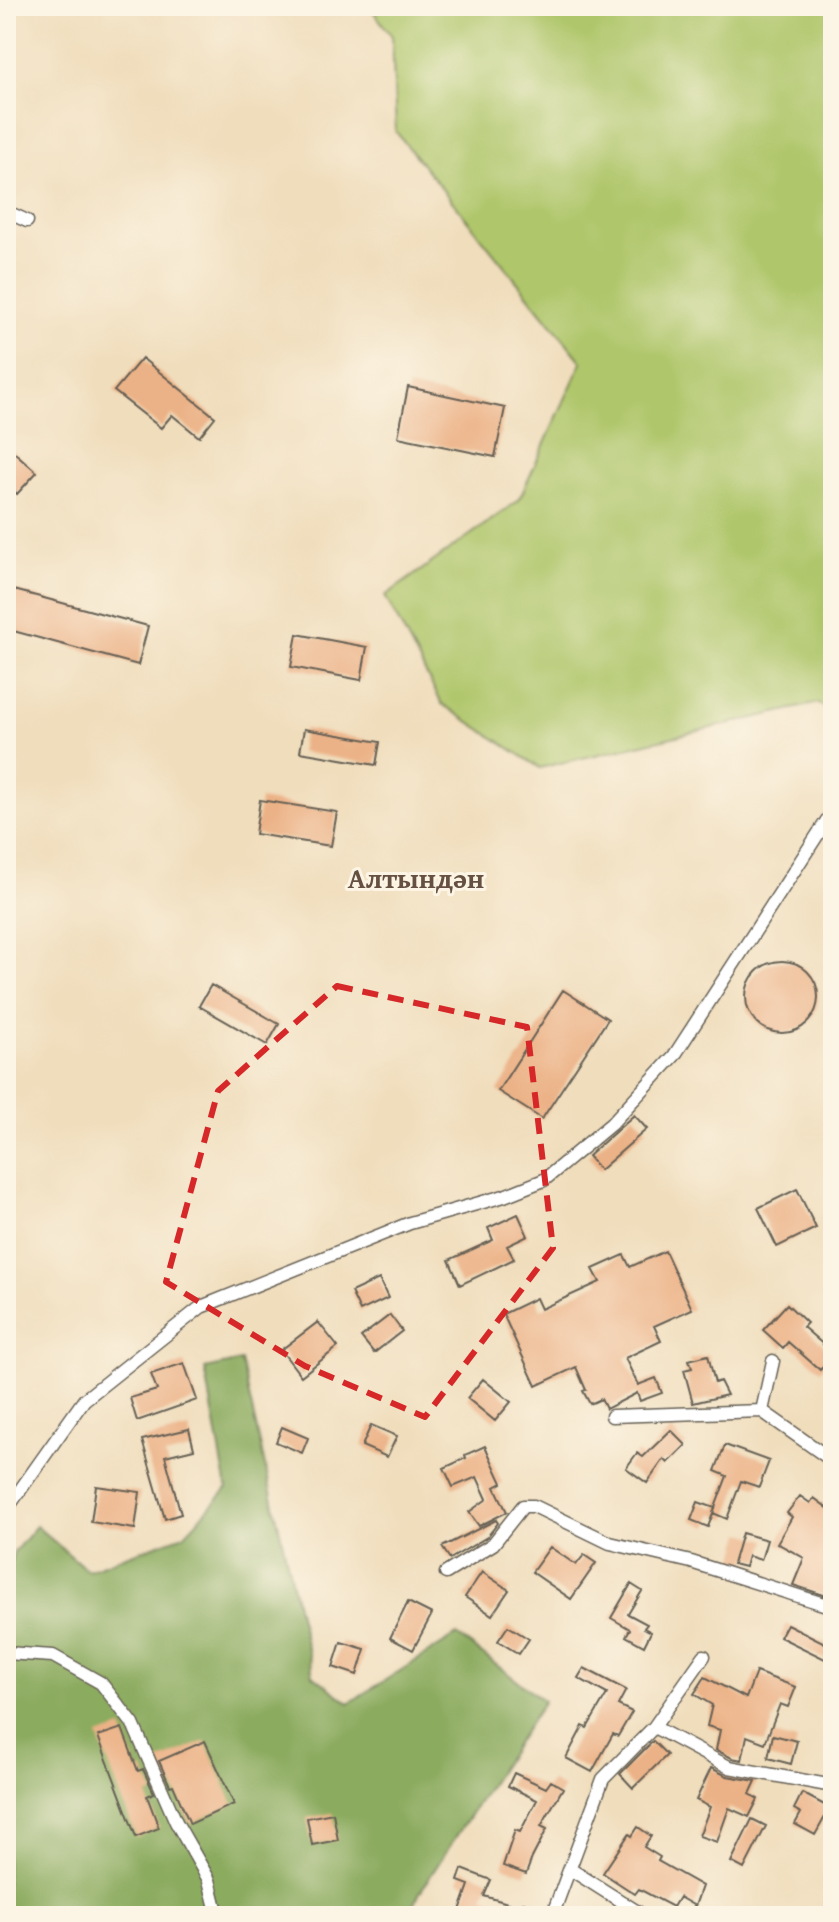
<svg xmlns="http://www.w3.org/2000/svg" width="839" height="1922" font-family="'Gentium Book Plus',serif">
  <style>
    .green { fill: #afc66b; stroke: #667144; stroke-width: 2 }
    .forest { fill: #8bab5f; stroke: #54643e; stroke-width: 2 }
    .building { fill: #ecb287 }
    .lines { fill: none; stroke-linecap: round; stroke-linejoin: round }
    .minor-casing { stroke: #666054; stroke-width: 15 }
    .minor { stroke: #fff; stroke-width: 12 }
    .marked { fill: none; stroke: #d62828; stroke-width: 6; stroke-dasharray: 16 10; stroke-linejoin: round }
    .labels { text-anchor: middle; stroke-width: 6; stroke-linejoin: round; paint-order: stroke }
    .quarter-label { font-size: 28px; font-weight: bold; fill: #655041; stroke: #fcf5e5 }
  </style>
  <rect width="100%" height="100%" fill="#fcf5e5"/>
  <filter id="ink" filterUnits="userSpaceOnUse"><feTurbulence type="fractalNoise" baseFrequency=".0125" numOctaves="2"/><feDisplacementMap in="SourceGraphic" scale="16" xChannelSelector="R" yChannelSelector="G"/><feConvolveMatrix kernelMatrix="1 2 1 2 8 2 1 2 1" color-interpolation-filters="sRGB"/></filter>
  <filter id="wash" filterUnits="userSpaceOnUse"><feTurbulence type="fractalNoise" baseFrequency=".006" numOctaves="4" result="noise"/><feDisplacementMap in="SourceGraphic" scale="32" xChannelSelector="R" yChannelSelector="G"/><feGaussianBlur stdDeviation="1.8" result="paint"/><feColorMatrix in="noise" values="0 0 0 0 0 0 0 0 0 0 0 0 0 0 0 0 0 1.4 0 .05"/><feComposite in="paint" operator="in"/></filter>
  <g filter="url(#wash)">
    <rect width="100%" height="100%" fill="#f0ddbc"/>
    <path class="green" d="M369,6H833V712L818,703L540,768L442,704L385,596L519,500L582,362L396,132L392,36Z"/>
    <path class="forest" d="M241,1361L313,1675L349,1703L457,1635L544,1701L420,1892L409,1916H6V1575L14,1552L36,1526L87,1570L184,1535L227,1489L205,1369Z"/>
    <g id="blocks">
      <path class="building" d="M142,358L215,417L199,437L172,415L161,428L114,391Z
        M408,387L505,408L495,457L398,437Z
        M6,445L37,472L17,494L6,484Z
        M14,590L148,626L138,665L6,629V620Z
        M297,634L367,647L361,680L291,667Z
        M304,729L380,742L376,765L300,752Z
        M260,800L337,812L331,846L255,834Z
        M746 997a36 36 0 1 1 72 0a36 36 0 1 1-72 0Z
        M211,985L279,1024L267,1045L199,1006Z
        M563,990L608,1019L542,1119L498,1091Z
        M634,1115L647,1129L600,1170L588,1156Z
        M797,1189L816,1228L777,1247L758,1208Z
        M518,1214L528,1236L507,1246L514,1259L460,1285L449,1260L493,1240L488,1228Z
        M665,1251L692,1309L654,1326L661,1341L625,1358L638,1385L656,1378L662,1393L640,1401L637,1393L606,1409L601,1399L590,1404L583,1391L586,1390L576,1367L536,1386L503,1314L536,1298L541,1309L600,1282L593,1269L624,1255L630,1267Z
        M379,1279L388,1298L360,1311L351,1292Z
        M787,1304L807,1323L803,1327L833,1353V1356L820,1370L788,1342L783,1348L763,1330Z
        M390,1315L402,1331L374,1353L361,1337Z
        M318,1322L338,1347L301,1376L281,1350Z
        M708,1355L715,1383L720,1381L727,1395L693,1403L684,1370L692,1368L689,1360Z
        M184,1363L197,1400L137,1421L130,1398L157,1390L151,1374Z
        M483,1379L511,1402L495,1421L467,1398Z
        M371,1425L397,1436L387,1457L362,1446Z
        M282,1427L308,1438L302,1453L276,1442Z
        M189,1429L194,1449L165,1456L181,1514L165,1519L142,1440Z
        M671,1430L686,1445L668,1463L664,1459L647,1483L626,1468L637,1453L643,1457Z
        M725,1445L769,1461L759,1487L741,1481L727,1519L713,1513L727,1476L715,1471Z
        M485,1446L502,1483L495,1487L507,1512L479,1526L469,1512L487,1499L477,1477L453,1487L444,1468L466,1458L465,1455Z
        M96,1486L140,1492L135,1529L91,1522Z
        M800,1496L810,1503L814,1498L833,1512V1598L793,1585L804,1558L777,1543L792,1517L787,1513Z
        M698,1502L715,1508L708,1527L691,1520Z
        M496,1520L498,1523L487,1537L450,1559L442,1547Z
        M742,1533L767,1540L761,1560L748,1556L745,1567L733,1564Z
        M550,1547L576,1565L584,1555L596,1563L571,1599L532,1572Z
        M482,1572L509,1590L492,1615L465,1597Z
        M631,1584L642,1591L628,1614L647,1624L644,1628L651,1632L644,1646L626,1636L630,1629L611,1618Z
        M408,1602L432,1614L413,1650L390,1638Z
        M787,1624L833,1647V1663L780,1637Z
        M508,1626L529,1639L519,1654L498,1641Z
        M341,1642L365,1649L357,1675L333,1667Z
        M584,1668L626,1690L618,1705L632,1712L618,1736L613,1734L592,1772L566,1758L583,1726L587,1728L607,1694L578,1678Z
        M756,1672L796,1687L788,1707L780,1704L765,1743L747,1736L742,1760L732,1758L716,1750L720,1730L707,1726L712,1705L694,1694L705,1677L746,1698Z
        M122,1728L138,1771L143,1769L154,1793L147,1796L159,1828L136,1837L98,1736Z
        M773,1735L797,1741L791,1764L768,1758Z
        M205,1741L234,1804L190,1824L173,1785L170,1786L159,1761Z
        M653,1741L667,1755L633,1788L620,1774Z
        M711,1768L727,1776L756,1781L750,1794L758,1799L749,1817L729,1808L717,1842L699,1836L710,1807L696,1800Z
        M514,1773L546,1788L551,1781L563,1788L541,1826L547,1829L532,1858L526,1874L503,1866L515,1830L520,1832L537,1800L508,1786Z
        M802,1793L830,1808L815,1835L795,1824L801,1813L794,1809Z
        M333,1813L338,1840L312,1845L307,1818Z
        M752,1819L766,1826L744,1869L731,1862Z
        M638,1827L651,1836L644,1847L660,1857L658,1861L702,1886L695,1906L679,1897L673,1907L639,1889L635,1894L603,1873L629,1834L632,1836Z
        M462,1869L491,1880L484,1896L521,1907L523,1902L536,1906L534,1911L541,1912L540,1916H458L469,1885L458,1881Z"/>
    </g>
  </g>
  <g filter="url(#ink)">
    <use href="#blocks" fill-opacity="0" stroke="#666054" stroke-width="2"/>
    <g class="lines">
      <g class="minor-casing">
        <path id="minor" d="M6,216L14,215L27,221
          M773,1361L762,1411L833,1461
          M612,1416L762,1411
          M6,1510L84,1400L201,1307L410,1223L504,1196L544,1180L611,1124L674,1056L833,811
          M446,1573L493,1544L523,1506H534L610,1543L691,1562L833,1607
          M6,1653L53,1656L101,1683L133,1724L176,1822L209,1880L218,1916
          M654,1727L729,1767L833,1786
          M570,1869L644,1916
          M552,1916L603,1779L654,1727L704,1656"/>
      </g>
      <use href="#minor" class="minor"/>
    </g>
  </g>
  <path class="marked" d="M337,986L527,1027L553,1248L425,1417L305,1366L166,1282L218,1091Z"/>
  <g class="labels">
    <g class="quarter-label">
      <text x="416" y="888">Алтындән</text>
    </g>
  </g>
  <rect width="839" height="1922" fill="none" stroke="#fcf5e5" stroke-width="32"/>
</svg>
